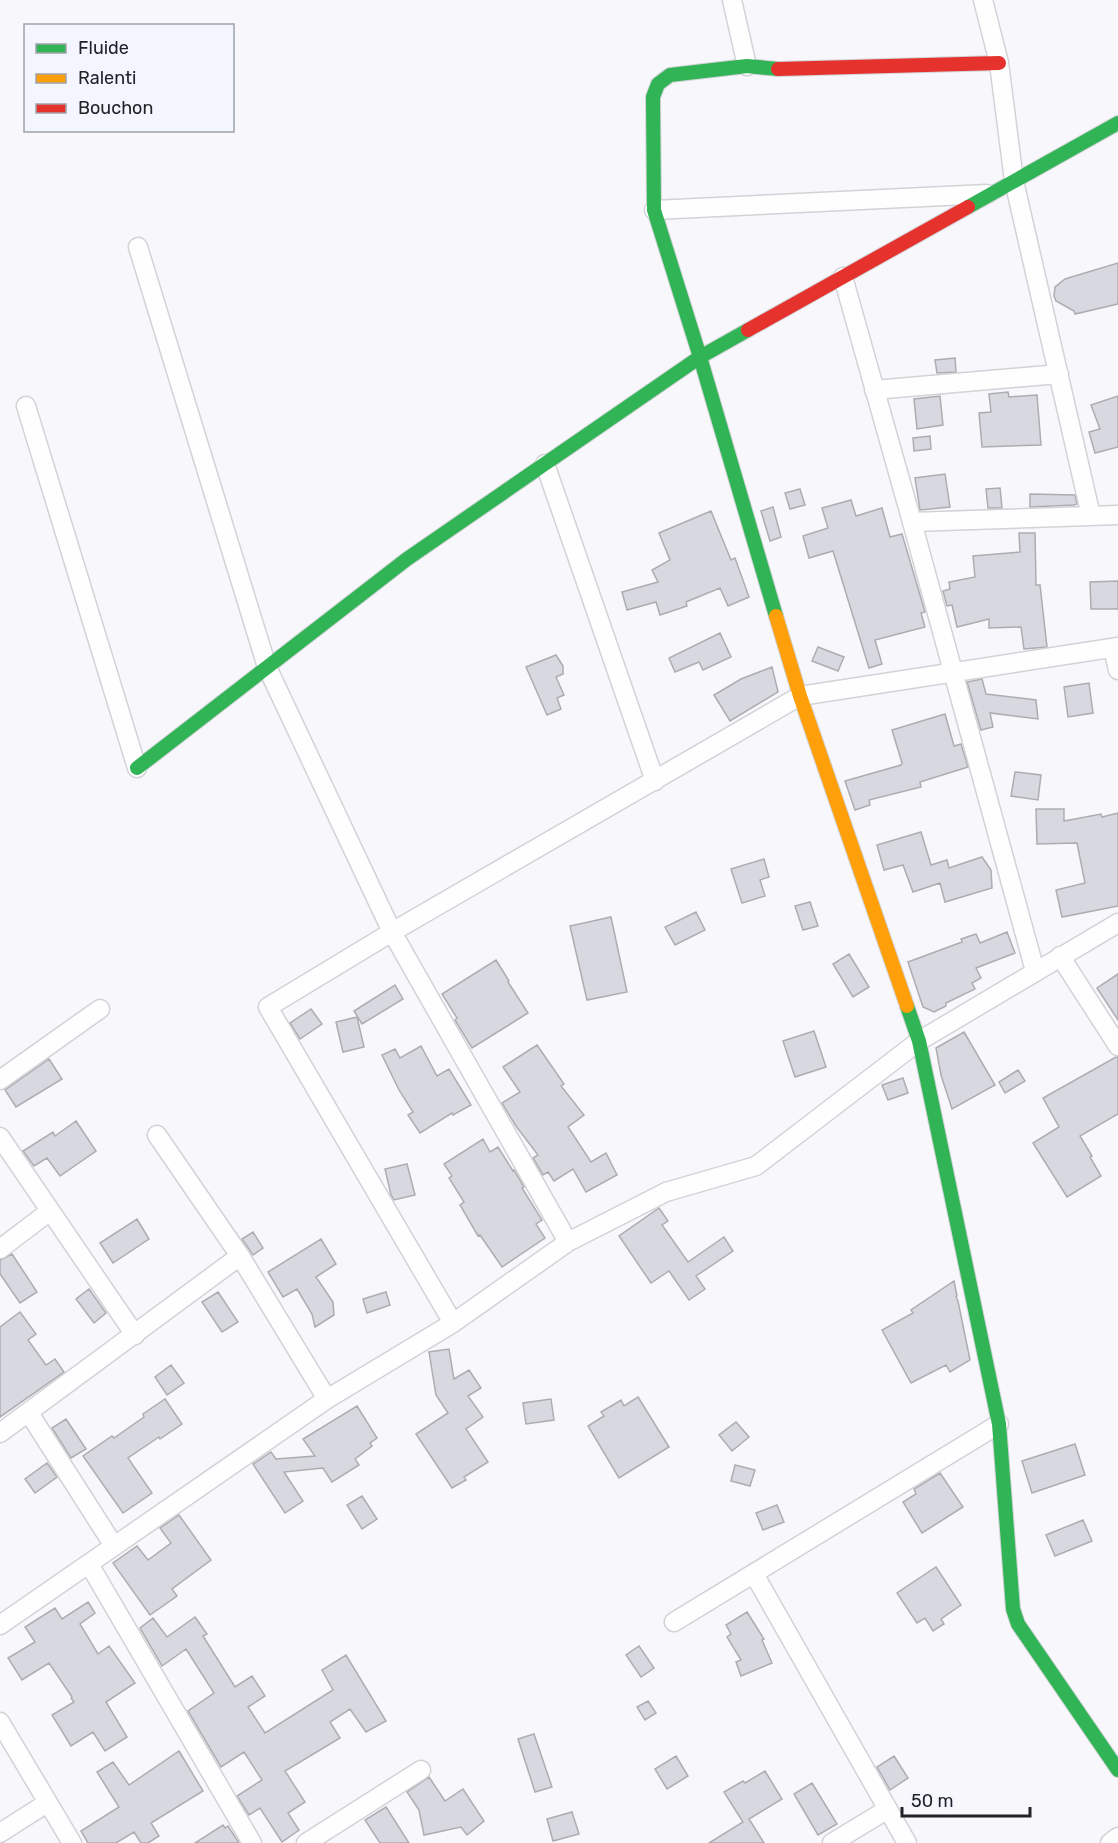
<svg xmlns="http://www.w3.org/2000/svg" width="1118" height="1843" font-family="Rubik,sans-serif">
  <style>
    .building { fill: #d7d8e0; stroke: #adadb1; stroke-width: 1.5 }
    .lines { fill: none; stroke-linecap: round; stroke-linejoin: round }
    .street-casing { stroke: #d2d3d7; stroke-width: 21 }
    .fast-casing { stroke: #d2d3d7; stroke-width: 16 }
    .slow-casing { stroke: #d2d3d7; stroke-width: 16 }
    .jam-casing { stroke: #d2d3d7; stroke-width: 16 }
    .street { stroke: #fefeff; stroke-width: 18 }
    .fast { stroke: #30b455; stroke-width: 14 }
    .slow { stroke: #ff9f0a; stroke-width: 14 }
    .jam { stroke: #e5322d; stroke-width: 14 }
  </style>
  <rect width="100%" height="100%" fill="#f7f7fc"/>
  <path class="building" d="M1118,263V304L1075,314L1074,311L1056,301L1054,296L1055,287L1065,279Z
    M955,358L956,372L937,373L935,360Z
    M1008,392L1009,397L1037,395L1041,445L982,447L979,413L991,412L989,394Z
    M940,396L943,425L917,429L914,399Z
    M1118,396V447L1095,453L1089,432L1100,429L1091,405Z
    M930,436L931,449L914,451L913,438Z
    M945,474L950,507L920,510L915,478Z
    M1000,488L1002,508H988L986,489Z
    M800,489L805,505L790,509L785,493Z
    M1030,494L1075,495L1077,504L1074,505L1030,507Z
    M851,500L856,516L882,508L890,537L902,534L925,612L921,613L925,627L875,640L882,664L869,668L833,551L809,558L803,536L828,528L822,508Z
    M773,507L781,537L770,541L761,511Z
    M711,511L731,560L735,558L749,597L728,606L720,588L686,602L687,606L660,615L656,602L627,610L622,592L658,582L652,570L670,560L659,533Z
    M1019,533H1035L1036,585H1040L1047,647L1024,649L1021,627L989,628V619L957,627L952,605L947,606L943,591L950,589L949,582L975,577L973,556L1020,552Z
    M1118,581V609H1091L1090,582Z
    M720,633L731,657L703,670L699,662L675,672L669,658Z
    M818,647L844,657L838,671L812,661Z
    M556,655L563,666V674L556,677L564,695L557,698L561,709L547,715L526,667Z
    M772,667L778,692L730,721L714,695L741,679Z
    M982,679L986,694L1036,700L1038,719L990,713L993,727L981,730L967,682Z
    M1089,683L1093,713L1068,717L1064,687Z
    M945,714L954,746L961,744L968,767L920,782L921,787L869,800L870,805L855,810L845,781L901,765L902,763L892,730Z
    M1015,772L1041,775L1038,800L1011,796Z
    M1036,809H1064V821L1101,814L1102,817L1118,813V906L1062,917L1056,890L1085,883L1077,843L1037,844Z
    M921,832L931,865L947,860L949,868L982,857L991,870L992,888L945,902L940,883L913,892L903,865L884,870L877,845Z
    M764,859L769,877L760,880L765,896L742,903L731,869Z
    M810,902L818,926L803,930L795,906Z
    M696,912L705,930L675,945L665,927Z
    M611,917L627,992L587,1000L570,926Z
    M1007,932L1015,953L976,968L981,978L972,983L975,989L946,1003V1006L934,1012L923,1007L908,962L962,942L961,939L976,934L980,943Z
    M849,954L869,987L853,997L833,964Z
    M496,960L509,981L508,982L528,1013L472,1048L455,1020L457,1018L442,994Z
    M1118,974V1020L1097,988Z
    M395,985L403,999L362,1024L354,1011Z
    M311,1009L322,1024L300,1039L290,1023Z
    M357,1017L364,1047L343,1052L336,1022Z
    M814,1031L826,1067L795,1077L783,1041Z
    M964,1032L995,1085L952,1109L941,1075L936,1048Z
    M537,1045L564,1084L561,1086L584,1115L568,1127L591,1162L606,1153L617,1175L586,1192L573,1169L554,1181L548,1172L543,1175L533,1158L538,1155L516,1126L502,1103L520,1092L503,1067Z
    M421,1046L437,1076L449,1069L471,1105L453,1115L452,1113L420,1133L408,1115L413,1112L399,1090L382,1055L395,1049L400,1058Z
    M1116,1057H1118V1114L1080,1136L1092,1156L1090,1157L1101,1176L1067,1197L1033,1143L1059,1127L1043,1098Z
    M49,1059L62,1079L16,1107L5,1090Z
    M1018,1070L1025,1081L1005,1093L999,1082Z
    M903,1078L908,1093L888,1100L882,1085Z
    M76,1121L96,1151L60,1176L47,1158L34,1166L23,1151L53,1132L55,1136Z
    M483,1139L490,1152L498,1147L513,1171L514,1170L524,1187L522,1188L542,1220L536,1224L545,1238L502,1267L480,1235L478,1236L460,1205L464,1202L449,1178L452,1176L444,1164Z
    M407,1164L415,1195L394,1200L391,1195L385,1169Z
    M659,1208L668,1221L662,1225L688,1262L724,1237L733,1251L696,1276L705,1289L689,1300L669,1271L651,1283L619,1236Z
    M137,1219L149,1239L113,1263L100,1243Z
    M253,1232L263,1248L253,1255L242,1239Z
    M321,1239L336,1264L316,1277L333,1302L334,1315L315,1327L312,1314L297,1289L283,1297L268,1272Z
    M12,1254L37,1292L20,1303L0,1274V1260Z
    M954,1281L957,1296L956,1297L958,1301L970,1360L950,1372L946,1365L911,1383L882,1330L913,1313L911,1310Z
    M89,1289L106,1313L94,1323L76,1299Z
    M218,1292L238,1322L222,1332L202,1302Z
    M386,1292L390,1305L367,1313L363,1299Z
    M20,1312L36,1334L28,1340L46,1365L55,1359L64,1372L0,1417V1327Z
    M449,1349L454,1379L469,1370L481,1388L468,1396L483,1417L466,1429L488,1462L464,1477L466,1480L452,1488L416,1434L448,1413L436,1395L429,1352Z
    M171,1365L184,1383L167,1395L155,1377Z
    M638,1397L669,1447L619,1478L588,1426L604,1416L601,1412L621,1400L624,1406Z
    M165,1399L182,1424L160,1439L159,1437L128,1458L152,1493L123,1513L83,1456L112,1436L114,1438L144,1417L143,1414Z
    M551,1399L554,1420L526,1424L523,1403Z
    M357,1406L377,1438L370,1443L372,1446L355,1459L359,1465L332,1482L323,1468L284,1472L303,1501L285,1513L253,1464L271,1452L276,1459L315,1456L303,1439Z
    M66,1419L86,1449L71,1458L52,1428Z
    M736,1422L749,1437L732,1451L719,1435Z
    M1075,1444L1085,1475L1032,1493L1022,1461Z
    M47,1463L57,1477L35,1493L25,1479Z
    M735,1465L755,1470L750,1486L731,1481Z
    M940,1473L963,1507L922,1533L903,1502L916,1494L914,1489Z
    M362,1496L377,1519L362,1529L347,1505Z
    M777,1505L784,1522L763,1530L756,1513Z
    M179,1515L211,1560L172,1589L177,1596L150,1615L113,1563L137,1546L148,1560L171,1543L160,1528Z
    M1083,1520L1092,1541L1055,1556L1046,1535Z
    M936,1567L961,1605L941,1619L944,1624L933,1631L925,1618L917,1623L897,1593Z
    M88,1602L95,1613L80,1624L98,1654L109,1646L135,1683L106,1702L127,1737L105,1751L93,1732L71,1746L52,1715L74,1702L71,1698L72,1697L49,1663L22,1680L8,1658L35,1642L25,1627L55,1608L62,1619Z
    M747,1612L764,1639L762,1640L772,1663L741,1676L736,1662L741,1660L727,1637L731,1634L726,1625Z
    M195,1617L207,1634L203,1636L235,1687L252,1676L265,1696L248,1707L265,1733L333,1690L322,1670L346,1655L386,1721L366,1732L350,1709L330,1722L340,1738L285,1771L305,1802L288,1813L299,1830L282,1842L260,1808L249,1815L237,1796L262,1780L244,1752L221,1767L188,1711L214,1693L186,1649L162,1666L140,1628L153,1618L167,1637Z
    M639,1646L654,1668L641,1677L626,1655Z
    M648,1701L656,1713L645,1720L637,1707Z
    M534,1734L552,1787L535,1792L518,1739Z
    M179,1751L203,1791L151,1823L159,1836L148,1843H141L134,1832L116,1843H88L81,1831L119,1807L97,1772L113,1762L129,1785Z
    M676,1756L688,1776L667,1789L655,1769Z
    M894,1756L908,1778L890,1790L877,1767Z
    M765,1771L782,1799L749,1819L764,1843H709L743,1822L724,1792L743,1781L745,1783Z
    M429,1777L445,1801L463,1789L484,1821L467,1835L461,1827L424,1835L419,1810L407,1792Z
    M812,1783L837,1824L818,1835L794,1794Z
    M386,1807L409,1843H380L365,1820Z
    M572,1812L579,1834L553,1841L547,1819Z
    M223,1825L225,1828L228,1826L239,1843H195Z"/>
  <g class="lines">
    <g class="street-casing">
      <path id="street" d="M732,0L747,66
        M983,0L999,63L1014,181L1091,516
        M654,210L987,194
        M138,247L267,667L392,932L568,1242
        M843,277L912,522L1035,971
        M874,390L1059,374
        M26,406L137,768
        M545,464L655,781
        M912,522L1118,515
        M1113,648L1118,670
        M1060,956L1118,1046
        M0,1080L100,1009
        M157,1135L240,1256L327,1399
        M0,1137L135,1335
        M0,1249L50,1211
        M453,1323L268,1007L392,932L800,696L1118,647
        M29,1413L114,1546
        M0,1433L240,1256
        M89,1564L252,1843
        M754,1574L907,1843
        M674,1622L999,1424
        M0,1625L327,1399L453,1323L568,1242L666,1192L756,1166L919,1041L1118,923
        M0,1722L72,1843
        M0,1833L47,1803
        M306,1843L421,1770
        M832,1843L888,1809
        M1110,1843L1118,1837"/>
    </g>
    <g class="fast-casing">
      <path id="fast" d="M968,207L1118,123
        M776,616L700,357L654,210L653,97L658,84L670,75L747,66L778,69
        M137,768L407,559L700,357L748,330
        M907,1006L919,1041L999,1424L1013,1609L1018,1624L1118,1770"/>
    </g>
    <g class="slow-casing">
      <path id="slow" d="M776,616L800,696L907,1006"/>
    </g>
    <g class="jam-casing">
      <path id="jam" d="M778,69L999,63
        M748,330L968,207"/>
    </g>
    <use href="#street" class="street"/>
    <use href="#fast" class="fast"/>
    <use href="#slow" class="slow"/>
    <use href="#jam" class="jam"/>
  </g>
  <rect x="24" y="24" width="210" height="108" fill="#f4f6ff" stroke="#a0a2a9" stroke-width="1.5"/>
  <rect x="36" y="44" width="30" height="9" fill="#30b455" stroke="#a0a2a9" stroke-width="1.5"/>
  <text x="78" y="54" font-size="18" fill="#222327">Fluide</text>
  <rect x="36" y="74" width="30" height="9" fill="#ff9f0a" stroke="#a0a2a9" stroke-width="1.5"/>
  <text x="78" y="84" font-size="18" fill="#222327">Ralenti</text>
  <rect x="36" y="104" width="30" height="9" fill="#e5322d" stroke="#a0a2a9" stroke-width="1.5"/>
  <text x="78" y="114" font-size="18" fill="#222327">Bouchon</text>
  <path d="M902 1807v9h128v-9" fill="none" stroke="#222327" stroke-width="3"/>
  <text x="911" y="1807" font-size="18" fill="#222327" stroke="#f4f6ff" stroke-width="4.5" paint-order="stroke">50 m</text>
</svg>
